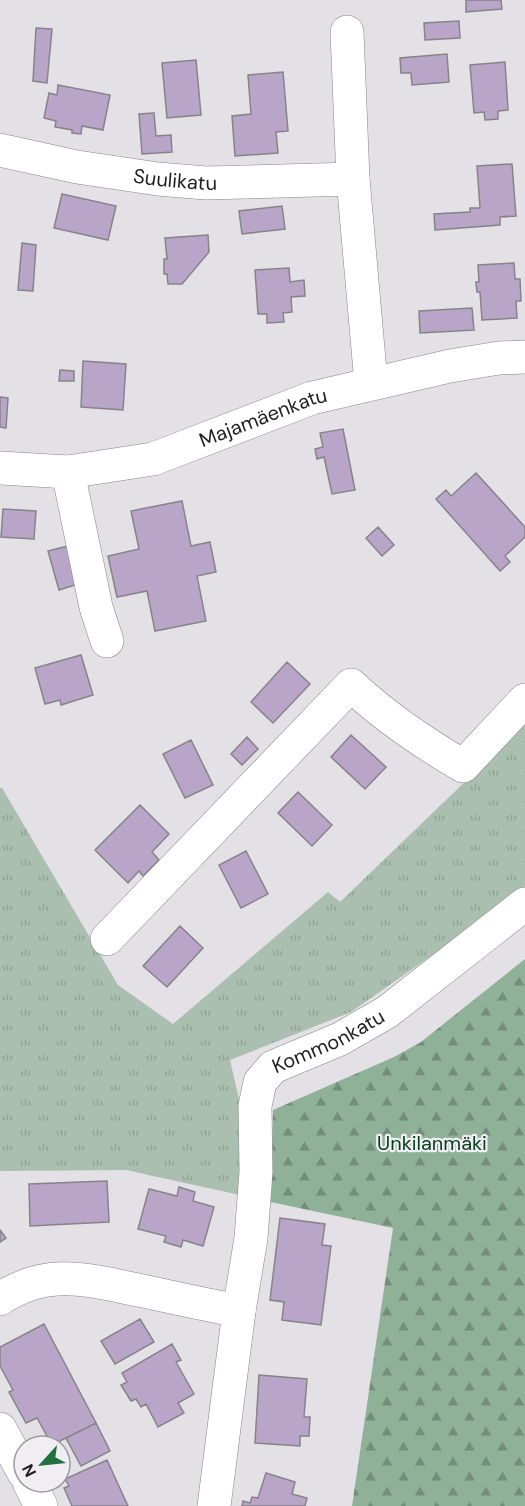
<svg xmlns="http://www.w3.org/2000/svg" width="525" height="1506" font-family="'DM Sans',sans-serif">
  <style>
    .grass { fill: url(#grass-tufts) }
    .forest { fill: url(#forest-firs) }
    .building { fill: #b8a5c8; stroke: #868389; stroke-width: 1.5 }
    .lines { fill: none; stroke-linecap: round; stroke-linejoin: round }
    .minor-casing { stroke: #87848a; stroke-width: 34 }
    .minor { stroke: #fff; stroke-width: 33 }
    .labels { text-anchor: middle; stroke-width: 4.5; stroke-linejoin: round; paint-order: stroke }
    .street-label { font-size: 20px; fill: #1f1e20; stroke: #f0edf3 }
    .park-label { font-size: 20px; fill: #03411f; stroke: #f0edf3 }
  </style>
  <defs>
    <pattern id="grass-tufts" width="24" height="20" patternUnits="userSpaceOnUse" patternTransform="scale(1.5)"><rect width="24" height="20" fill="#aabfaf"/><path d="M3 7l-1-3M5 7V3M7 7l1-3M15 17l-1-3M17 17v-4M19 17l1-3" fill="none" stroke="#92a496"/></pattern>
    <pattern id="forest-firs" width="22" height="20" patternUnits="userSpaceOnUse" patternTransform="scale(1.5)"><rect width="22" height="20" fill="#8eb197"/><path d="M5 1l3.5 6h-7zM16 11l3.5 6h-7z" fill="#738f7b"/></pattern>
  </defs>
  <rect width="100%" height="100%" fill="#e3e0e6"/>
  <path class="grass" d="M525,724V890L351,1012L230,1060L243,1117L240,1195L126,1170L0,1171V788H2L118,985L173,1024L328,892L340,902Z"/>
  <path class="forest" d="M525,959V1506H352L393,1228L271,1202L273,1110L394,1057L421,1042Z"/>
  <path class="building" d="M466,0H501L502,9L466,12Z
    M459,21L460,38L425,40L424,23Z
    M36,28L52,29L47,83L33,81Z
    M447,54L449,82L412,85L411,73H401L400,58Z
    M196,60L201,115L167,118L162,63Z
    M505,62L508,110L498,111V119L485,120L484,112L474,113L470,65Z
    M283,72L288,131L276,132L278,153L235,156L232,116L251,114L248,75Z
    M58,85L110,95L103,130L82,126L81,134L72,133V130L55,127L56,121L44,118L49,93L57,95Z
    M154,113L156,136L171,135L172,152L142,154L139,114Z
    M512,164L516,216L500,217V225L435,230L434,214L470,212V208H480L477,166Z
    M62,194L116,206L108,240L54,228Z
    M282,206L285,229L242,234L239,211Z
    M208,235L209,252L182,284H168L167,274H164V259H167L165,238Z
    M22,243L36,245L33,291L18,290Z
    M514,263L515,279H520L521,301H516L517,318L482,320L480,292H477L476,282H479L478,265Z
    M289,268L290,282L304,280L305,296L291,297L292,312L283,313L284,322L267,323V314H258L255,270Z
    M472,308L474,330L420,333L419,311Z
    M83,361L126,364L123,410L81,407Z
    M60,370L74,371V381H59Z
    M0,397L8,398L6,428L0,427Z
    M343,429L355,490L332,494L324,457L317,459L315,449L323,447L320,433Z
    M476,473L525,527V537L505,556L510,562L500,571L436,499L446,490L451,496Z
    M182,501L191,546L210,542L216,572L197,576L206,621L155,631L147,591L117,597L108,556L139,549L131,511Z
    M3,509L36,511L34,539L1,537Z
    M378,527L394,545L382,556L366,538Z
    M68,546L78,584L59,590L48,551Z
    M81,655L93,695L61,705L60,700L45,704L35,668Z
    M287,662L310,684L273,723L251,702Z
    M351,735L386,767L365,789L331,757Z
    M247,737L258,749L242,765L231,754Z
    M191,740L213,785L185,798L163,754Z
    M298,792L332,825L312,846L278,813Z
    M140,805L169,834L152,852L159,860L143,876L139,871L128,883L95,850Z
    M246,851L268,894L241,908L219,865Z
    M180,926L203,948L167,987L143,966Z
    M107,1181L109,1222L30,1226L29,1184Z
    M179,1187L195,1192L193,1201L214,1207L203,1246L183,1240L181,1247L164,1242L166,1236L138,1229L149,1189L177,1196Z
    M280,1218L325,1224L322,1245L331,1246L321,1325L282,1320L284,1302L270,1300Z
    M0,1230L6,1238L0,1242Z
    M140,1319L154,1342L115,1364L101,1341Z
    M44,1324L96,1423L52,1445L37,1418L26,1423L9,1392L13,1390L0,1366V1347Z
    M172,1344L181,1360L176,1362L194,1394L178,1403L184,1413L158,1427L146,1404L141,1407L136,1399L131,1401L121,1385L127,1382L122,1373Z
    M259,1375L307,1379L304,1417H310L309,1436H300V1446L255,1443Z
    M96,1423L110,1451L81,1466L66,1438Z
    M107,1460L128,1506H72L64,1488L69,1486L65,1479Z
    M266,1473L295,1482L292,1494L307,1498L305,1506H242L243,1501L250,1503L252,1497L258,1498Z"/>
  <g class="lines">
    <g class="minor-casing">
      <g id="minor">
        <path d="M347,32L353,179"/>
        <path id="s1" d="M0,150L77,167L158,179L206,183L353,179L371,383"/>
        <path id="s2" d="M0,468L68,472L153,459L312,398L450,366L499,358L525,357"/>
        <path d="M68,472L96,607L107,641"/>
        <path d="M107,939L351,685C385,717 422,742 463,766L525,700"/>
        <path d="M0,1299C49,1266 91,1281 143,1291C175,1298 207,1305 239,1311"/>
        <path d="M0,1429L24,1473"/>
        <path d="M29,1482L41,1506"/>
        <path id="s3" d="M214,1506L239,1311L251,1238L256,1172L255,1106L260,1082L273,1067L340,1039L387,1012L525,904"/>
      </g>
    </g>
    <use href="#minor" class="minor"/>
  </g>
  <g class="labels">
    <g class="street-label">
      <text dy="7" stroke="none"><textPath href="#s1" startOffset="178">Suulikatu</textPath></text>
      <text dy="7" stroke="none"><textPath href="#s2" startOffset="272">Majamäenkatu</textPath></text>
      <text dy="7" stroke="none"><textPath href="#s3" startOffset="508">Kommonkatu</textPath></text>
    </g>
    <g class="park-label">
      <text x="432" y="1150">Unkilanmäki</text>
    </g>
  </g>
  <g transform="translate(42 1464) rotate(243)"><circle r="28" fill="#f0edf3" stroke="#9c9a9f" stroke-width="1.5"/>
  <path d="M0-4.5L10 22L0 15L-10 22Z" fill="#237141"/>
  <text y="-9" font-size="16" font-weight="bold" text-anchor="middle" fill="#1f1e20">N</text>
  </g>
</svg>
